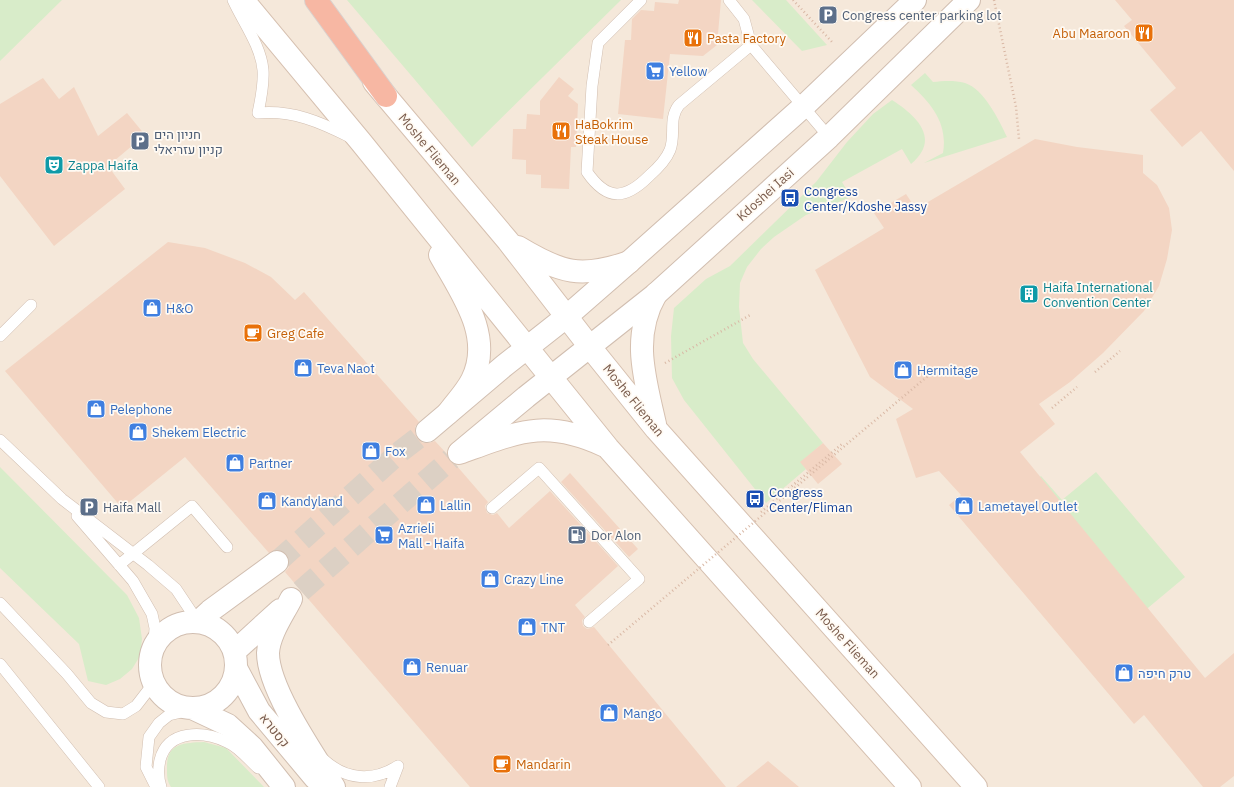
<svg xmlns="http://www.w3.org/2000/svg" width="1234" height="787" font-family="'IBM Plex Sans',Heebo,sans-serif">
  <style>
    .residential { fill: #f5e8da }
    .green { fill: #d8ecc9 }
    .building { fill: #f3d5c3 }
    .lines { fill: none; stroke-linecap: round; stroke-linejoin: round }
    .street-tunnel { stroke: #dcd0c4; stroke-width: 22; stroke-dasharray: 22 11; stroke-linecap: butt }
    .lane-casing { stroke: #d1beb0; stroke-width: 12 }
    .street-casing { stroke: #d1beb0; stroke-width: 24 }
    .secondary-casing { stroke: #d6c0b0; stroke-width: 24 }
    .highway-casing { stroke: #dad1cd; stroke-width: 24 }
    .path { stroke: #d9b8a5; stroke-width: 2.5; stroke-dasharray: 1 3; stroke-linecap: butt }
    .lane { stroke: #fff; stroke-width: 11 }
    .street { stroke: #fff; stroke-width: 22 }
    .secondary { stroke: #fff; stroke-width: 22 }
    .highway { stroke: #f7b7a3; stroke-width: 22 }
    .path-bridge { stroke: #d9b8a5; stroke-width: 2.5; stroke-dasharray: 1 3; stroke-linecap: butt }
    .labels { text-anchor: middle; stroke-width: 3.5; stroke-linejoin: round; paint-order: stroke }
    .service-label { font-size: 13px; fill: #4e5e75; stroke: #fffaf3; text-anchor: start }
    .food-label { font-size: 13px; fill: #c56008; stroke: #fffaf3; text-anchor: start }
    .shop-label { font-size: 13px; fill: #366cbe; stroke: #fffaf3; text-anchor: start }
    .street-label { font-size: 13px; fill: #7a5c4d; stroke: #fffaf3 }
    .culture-label { font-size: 13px; fill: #0d838f; stroke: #fffaf3; text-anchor: start }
    .transit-label { font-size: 13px; fill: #164399; stroke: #fffaf3; text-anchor: start }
  </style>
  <rect width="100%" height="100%" fill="#fdf6ec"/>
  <path class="residential" d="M0,0H1234V787H0Z"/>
  <path class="green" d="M0,0H62L0,61Z
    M347,0H621L472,147Z
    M752,0H786L827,45L802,51Z
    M925,73L933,82C943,81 954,80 965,83C984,89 999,120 1007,137L924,163L943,153C948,124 932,104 911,85Z
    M892,100C917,116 941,139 911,164L902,149L842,182L851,197L806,215L774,237L761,249L747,267L740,283L739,307L743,343L753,359L823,443L801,462L806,469L766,503L684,400L672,378L671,336L674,308L706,279L730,266L816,182L847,142L873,114Z
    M0,467L127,595L139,618L142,639L140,656L132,669L120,679L106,685L88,681L79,644L0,568Z
    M1096,472L1185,577L1100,648L991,518L1041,476L1062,500Z
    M204,742L226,748L264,787H171C167,781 167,776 167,769C166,743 183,743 204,742Z"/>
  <path class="building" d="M679,0H721L717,45L703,56L670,54L663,119L618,114L625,40H631L632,19L641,10L654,11L655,2L678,4Z
    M1115,0H1234V171L1201,131L1182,147L1150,110L1176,88L1124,26L1132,20Z
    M559,77L574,89L568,96L578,104L576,147H571L569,189L541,188V175L526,174V160L512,159L513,129H526L527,114L540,115V101Z
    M43,78L59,99L74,87L98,136L127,113L145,135L108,166L125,189L54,246L0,176V104Z
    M1035,139L1077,147L1143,155V173L1157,185L1169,208L1172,230L1167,259L1159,286L1144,311L1103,353L1070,382L1039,404L1055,424L1020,452L1205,678L1234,653V776L1220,787H1203L1144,715L1134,724L949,505L961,495L939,471L916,478L896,419L913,409L870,377L815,270L884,228L874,213L906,194L916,209Z
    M168,242L205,248L245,263L271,277L295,300L304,292L419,422L415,427V433L418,439L423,443H429L435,441L447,454L451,462L456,465L488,502L485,506L487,513L493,515L497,513L509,528L550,491L618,566L575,605L585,617L582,620L583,626L587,629L594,627L726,787H470L285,572L289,567V561L287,554L282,550H276L269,553L185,457L122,508L5,371Z
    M823,443L842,464L818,484L800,462Z
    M570,473L638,549L629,557L561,482Z
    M768,761L799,787H736Z"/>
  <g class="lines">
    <path class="street-tunnel" d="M277,562L401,451L427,431
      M301,591L451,459"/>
    <g class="lane-casing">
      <path id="lane" d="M233,0C243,22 261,46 263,70C264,84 261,99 258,113C293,110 320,122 350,137
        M641,0L598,43L592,86L587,172C607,201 625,200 649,176C657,169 666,160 670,150C676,135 668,119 679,105L751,45
        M729,0L744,19L751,45L829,137
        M0,336L31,305
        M0,440L62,499L148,565L176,589L198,622
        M492,508L539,468L639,579L589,622
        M77,516L133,581L152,614L155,628L154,645
        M119,565L192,506L227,547
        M0,603L67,674L91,703L106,712L123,714L136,706L153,684
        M0,664L99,787
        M324,760C346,780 373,782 398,766
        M156,787L146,767L149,737L159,723L169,715L194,709
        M161,787C158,778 158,769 160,760C168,729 204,731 227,742C238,746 249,760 258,768
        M390,787L398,766"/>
    </g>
    <g class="street-casing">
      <path id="street" d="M427,431L505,365L566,317L629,262L804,106L915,0
        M460,452L526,397L656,294L829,137L969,0
        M291,599C283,615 269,634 268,653C268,689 314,755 334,787
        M150 665a43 43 0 1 1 86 0a43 43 0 1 1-86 0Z
        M198,622L210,611L277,562
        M234,652L280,610
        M236,668L259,711L315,778
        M194,709L228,725L252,747L284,787"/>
    </g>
    <g class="secondary-casing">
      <path id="secondary" d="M243,0L361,142L608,448L910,787
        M374,82L508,241L590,347L656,429L976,787
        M518,247C561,273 581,279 629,262
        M440,255C461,293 494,336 472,380C466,392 456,402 448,413
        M655,424C645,379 631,337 656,294
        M459,453C518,432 545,418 605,446"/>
    </g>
    <g class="highway-casing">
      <path id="highway" d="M316,0L386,96"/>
    </g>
    <path class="path" d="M793,0L833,43
      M994,0L1016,107L1019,139
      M665,363L752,314
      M1095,372L1120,351
      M1052,408L1077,387
      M761,512L842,444"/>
    <use href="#lane" class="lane"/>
    <use href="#street" class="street"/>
    <use href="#secondary" class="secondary"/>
    <use href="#highway" class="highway"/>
    <path class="path-bridge" d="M608,645L929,375"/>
  </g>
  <defs>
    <g id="parking-square" transform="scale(1)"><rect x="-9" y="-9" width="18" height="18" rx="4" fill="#5c6f8a" stroke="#fffaf3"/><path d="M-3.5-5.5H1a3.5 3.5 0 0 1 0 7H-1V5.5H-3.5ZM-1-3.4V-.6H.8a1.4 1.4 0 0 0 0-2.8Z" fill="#fff"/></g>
    <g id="restaurant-square" transform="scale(1)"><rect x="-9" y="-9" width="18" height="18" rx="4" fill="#e8710a" stroke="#fffaf3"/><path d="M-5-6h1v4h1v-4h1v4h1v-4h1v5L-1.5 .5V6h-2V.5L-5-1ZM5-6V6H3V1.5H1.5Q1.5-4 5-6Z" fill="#fff"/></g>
    <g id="supermarket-square" transform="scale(1)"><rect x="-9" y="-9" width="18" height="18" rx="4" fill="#3f7fe0" stroke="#fffaf3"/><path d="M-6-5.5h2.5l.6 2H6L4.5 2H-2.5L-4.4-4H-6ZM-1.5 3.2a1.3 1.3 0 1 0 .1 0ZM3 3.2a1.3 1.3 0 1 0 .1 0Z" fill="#fff"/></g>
    <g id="theatre-square" transform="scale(1)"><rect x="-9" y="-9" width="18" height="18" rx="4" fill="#0f9aa8" stroke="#fffaf3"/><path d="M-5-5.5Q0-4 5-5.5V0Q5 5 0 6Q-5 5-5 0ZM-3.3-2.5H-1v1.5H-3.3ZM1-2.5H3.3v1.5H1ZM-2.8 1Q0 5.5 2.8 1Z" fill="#fff"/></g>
    <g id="bus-square" transform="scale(1)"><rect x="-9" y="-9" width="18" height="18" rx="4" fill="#1a4fb4" stroke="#fffaf3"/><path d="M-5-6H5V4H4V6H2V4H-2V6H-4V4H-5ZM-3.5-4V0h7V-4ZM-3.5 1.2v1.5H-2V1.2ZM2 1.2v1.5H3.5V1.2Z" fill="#fff"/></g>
    <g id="building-square" transform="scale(1)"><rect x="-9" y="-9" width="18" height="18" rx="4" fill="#0f9aa8" stroke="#fffaf3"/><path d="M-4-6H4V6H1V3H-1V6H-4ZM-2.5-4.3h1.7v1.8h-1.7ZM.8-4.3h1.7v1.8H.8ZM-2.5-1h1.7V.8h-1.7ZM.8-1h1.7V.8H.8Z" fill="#fff"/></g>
    <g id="shop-square" transform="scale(1)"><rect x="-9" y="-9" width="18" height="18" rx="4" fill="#3f7fe0" stroke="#fffaf3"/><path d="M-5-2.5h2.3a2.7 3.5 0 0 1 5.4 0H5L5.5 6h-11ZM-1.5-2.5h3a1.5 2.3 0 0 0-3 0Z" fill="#fff"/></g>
    <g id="cafe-square" transform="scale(1)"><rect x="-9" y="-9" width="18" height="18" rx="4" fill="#e8710a" stroke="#fffaf3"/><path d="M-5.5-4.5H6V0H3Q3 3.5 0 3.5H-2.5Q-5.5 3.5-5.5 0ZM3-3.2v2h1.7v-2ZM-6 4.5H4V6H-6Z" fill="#fff"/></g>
    <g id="fuel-square" transform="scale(1)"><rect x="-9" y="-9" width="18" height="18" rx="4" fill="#5c6f8a" stroke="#fffaf3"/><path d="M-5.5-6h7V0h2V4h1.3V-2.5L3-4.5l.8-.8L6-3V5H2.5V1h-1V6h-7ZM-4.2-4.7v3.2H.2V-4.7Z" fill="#fff"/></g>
  </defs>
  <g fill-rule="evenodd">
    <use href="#parking-square" x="828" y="15"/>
    <use href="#restaurant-square" x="1144" y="33"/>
    <use href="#restaurant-square" x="693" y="38"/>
    <use href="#supermarket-square" x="655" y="71"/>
    <use href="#restaurant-square" x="561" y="131"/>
    <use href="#parking-square" x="140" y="141"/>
    <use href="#theatre-square" x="54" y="165"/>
    <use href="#bus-square" x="790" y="198"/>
    <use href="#building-square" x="1029" y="294"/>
    <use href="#shop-square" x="152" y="308"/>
    <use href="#cafe-square" x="253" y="333"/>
    <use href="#shop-square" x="303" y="368"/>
    <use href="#shop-square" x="903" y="370"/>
    <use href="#shop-square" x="96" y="409"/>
    <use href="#shop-square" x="138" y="432"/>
    <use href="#shop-square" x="371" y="451"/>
    <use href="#shop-square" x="235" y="463"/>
    <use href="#bus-square" x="755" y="499"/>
    <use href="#shop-square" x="267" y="501"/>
    <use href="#shop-square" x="426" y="505"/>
    <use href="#shop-square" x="964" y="506"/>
    <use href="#parking-square" x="89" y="507"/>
    <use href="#supermarket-square" x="384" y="535"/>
    <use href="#fuel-square" x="577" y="535"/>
    <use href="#shop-square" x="490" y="579"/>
    <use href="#shop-square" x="527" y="627"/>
    <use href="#shop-square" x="412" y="667"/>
    <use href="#shop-square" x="1124" y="673"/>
    <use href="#shop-square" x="609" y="713"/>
    <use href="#cafe-square" x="502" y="764"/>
  </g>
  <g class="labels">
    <g class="service-label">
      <text x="842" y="20">Congress center parking lot</text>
      <text x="154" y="139">חניון הים<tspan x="154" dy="15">קניון עזריאלי</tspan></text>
      <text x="103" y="512">Haifa Mall</text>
      <text x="591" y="540">Dor Alon</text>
    </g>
    <g class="food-label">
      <text x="1130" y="38" text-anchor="end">Abu Maaroon</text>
      <text x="707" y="43">Pasta Factory</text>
      <text x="575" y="129">HaBokrim<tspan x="575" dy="15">Steak House</tspan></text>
      <text x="267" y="338">Greg Cafe</text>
      <text x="516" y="769">Mandarin</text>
    </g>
    <g class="shop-label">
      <text x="669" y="76">Yellow</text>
      <text x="166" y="313">H&amp;O</text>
      <text x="317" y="373">Teva Naot</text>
      <text x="917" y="375">Hermitage</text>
      <text x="110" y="414">Pelephone</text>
      <text x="152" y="437">Shekem Electric</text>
      <text x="385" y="456">Fox</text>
      <text x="249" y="468">Partner</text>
      <text x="281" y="506">Kandyland</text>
      <text x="440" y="510">Lallin</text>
      <text x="978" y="511">Lametayel Outlet</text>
      <text x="398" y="533">Azrieli<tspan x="398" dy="15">Mall - Haifa</tspan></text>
      <text x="504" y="584">Crazy Line</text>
      <text x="541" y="632">TNT</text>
      <text x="426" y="672">Renuar</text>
      <text x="1138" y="678">טרק חיפה</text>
      <text x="623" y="718">Mango</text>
    </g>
    <g class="street-label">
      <text transform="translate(430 149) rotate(50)" y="5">Moshe Flieman</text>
      <text transform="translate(765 194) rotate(-42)" y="5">Kdoshei Iasi</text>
      <text transform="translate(634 400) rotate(51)" y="5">Moshe Flieman</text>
      <text transform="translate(848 643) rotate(48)" y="5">Moshe Flieman</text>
      <text transform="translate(275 730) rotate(51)" y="5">קסטרא</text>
    </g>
    <g class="culture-label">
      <text x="68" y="170">Zappa Haifa</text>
      <text x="1043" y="292">Haifa International<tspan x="1043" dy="15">Convention Center</tspan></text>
    </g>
    <g class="transit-label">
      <text x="804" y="196">Congress<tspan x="804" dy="15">Center/Kdoshe Jassy</tspan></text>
      <text x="769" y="497">Congress<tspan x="769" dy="15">Center/Fliman</tspan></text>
    </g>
  </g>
</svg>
